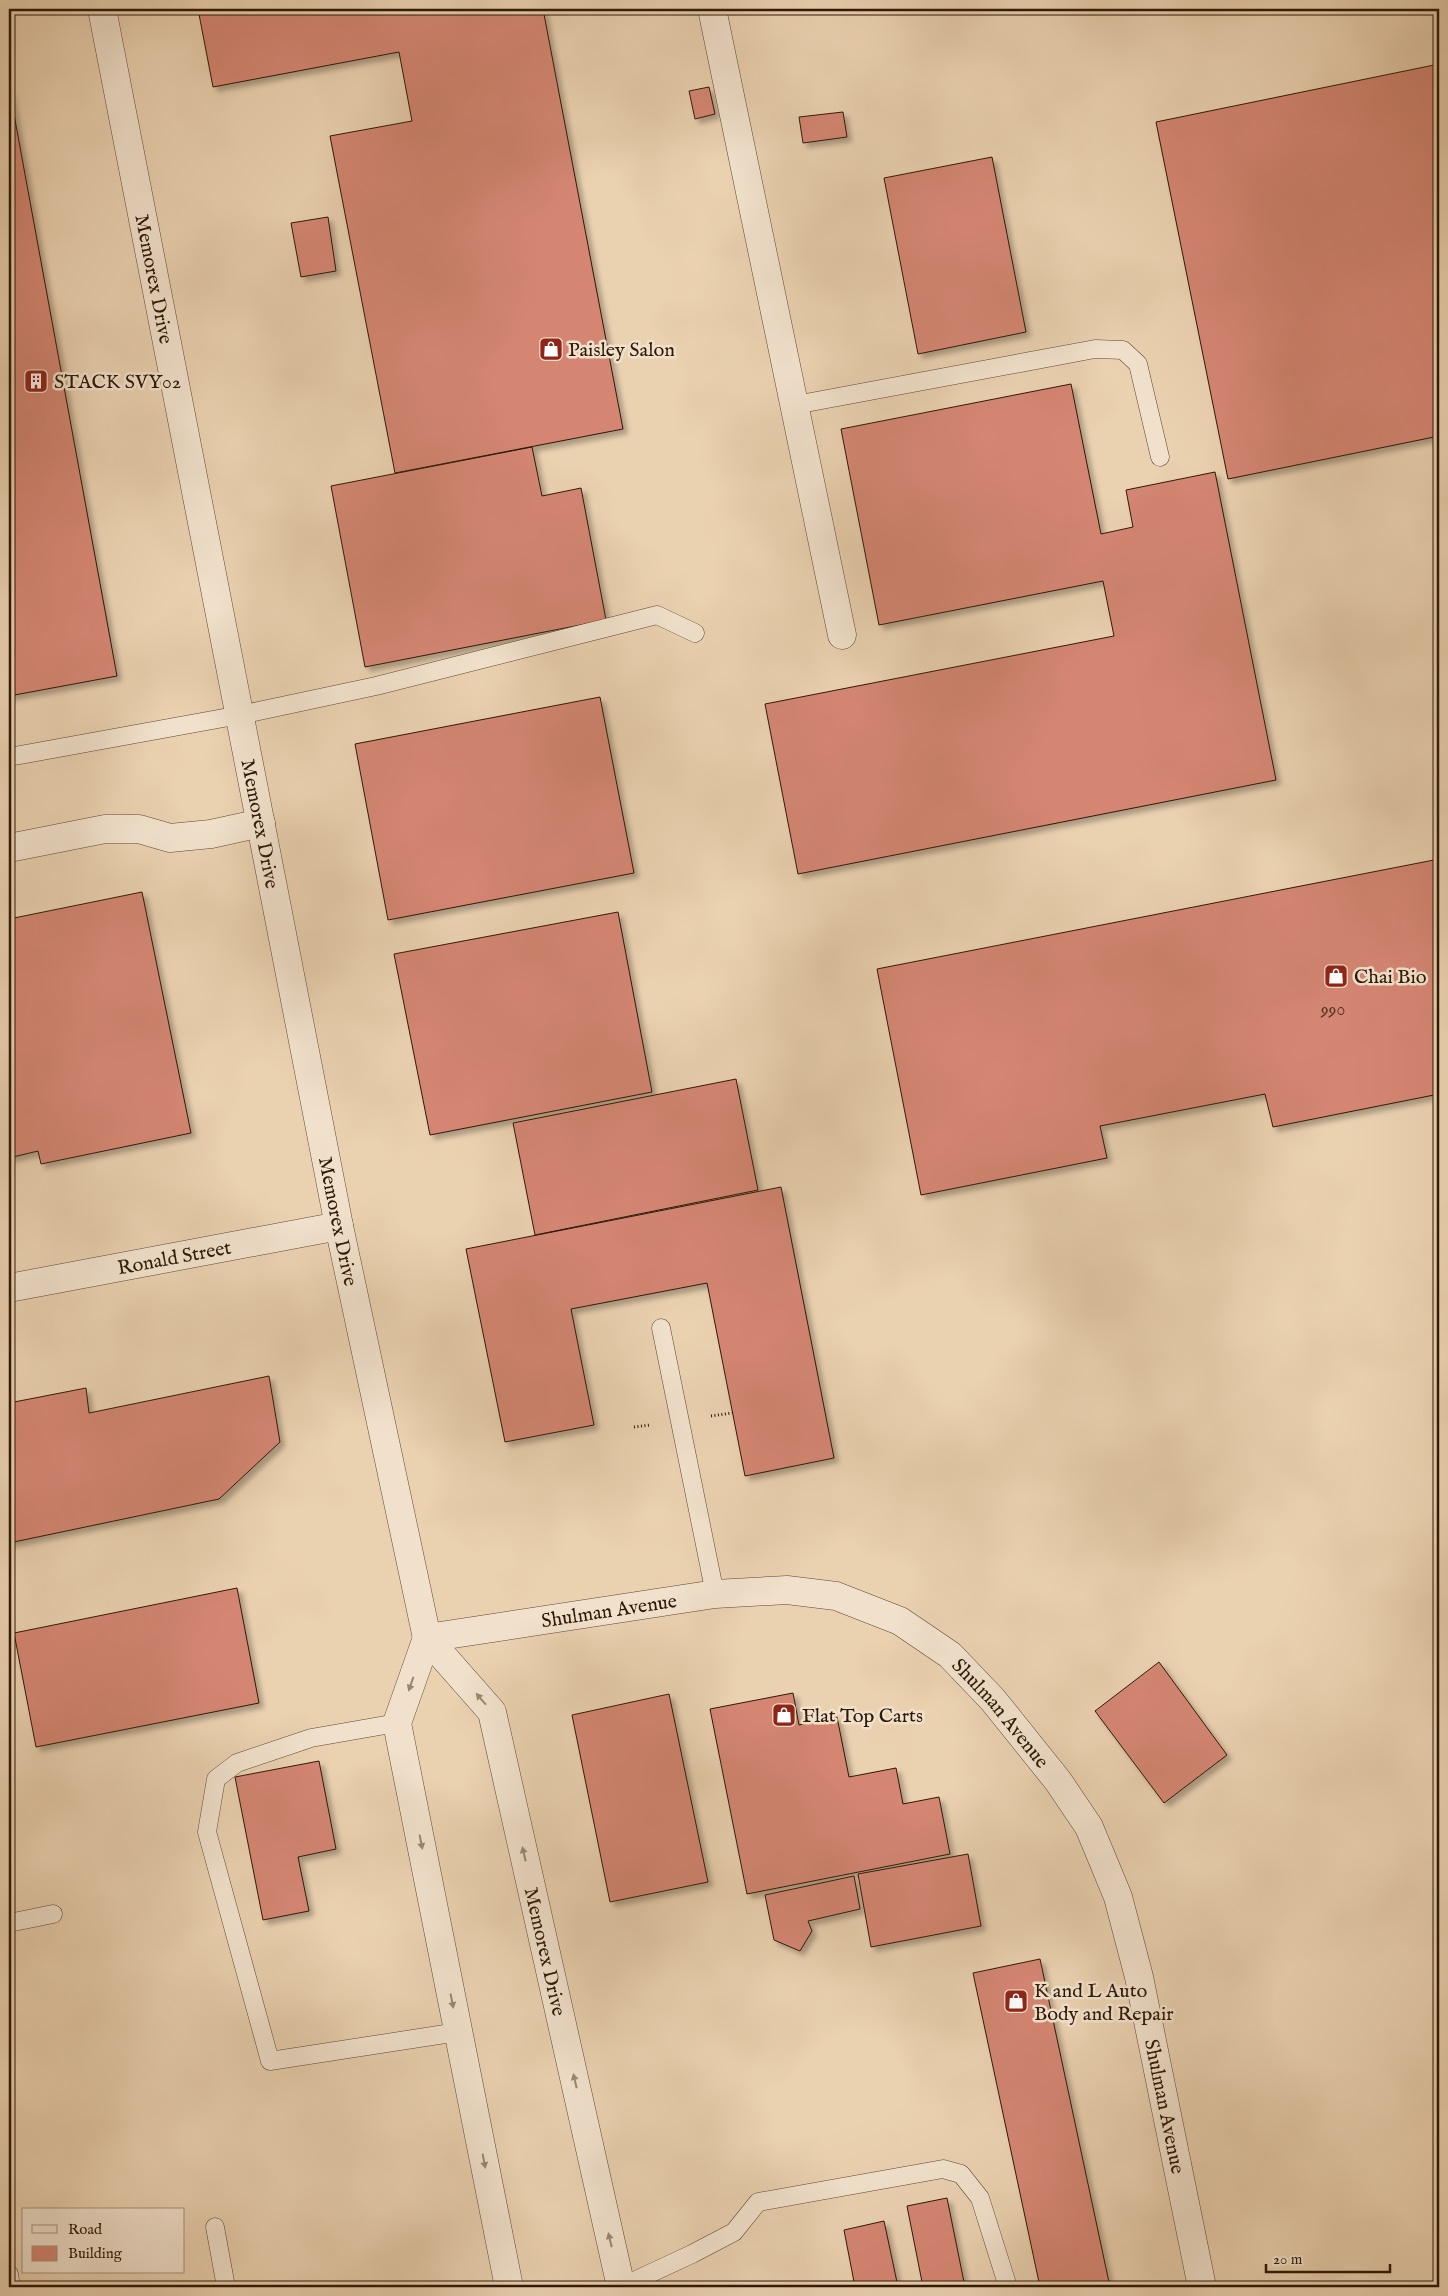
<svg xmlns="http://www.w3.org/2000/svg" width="1448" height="2296" font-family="'IM FELL English',serif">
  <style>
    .building { fill: #d48673; stroke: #2e1907; filter: url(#shadow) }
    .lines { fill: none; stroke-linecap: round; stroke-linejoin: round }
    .service-casing { stroke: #5d4731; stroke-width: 19 }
    .minor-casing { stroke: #5d4731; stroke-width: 29 }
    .path { stroke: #2e1907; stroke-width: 3; stroke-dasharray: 1 2.5; stroke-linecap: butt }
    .service { stroke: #f1e1cc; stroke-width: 18 }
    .minor { stroke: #f1e1cc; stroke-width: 28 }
    .oneway { fill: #998773 }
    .labels { text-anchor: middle; stroke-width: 5; stroke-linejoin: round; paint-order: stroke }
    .number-label { font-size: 18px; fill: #583422 }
    .street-label { font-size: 20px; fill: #2e1907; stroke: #f1e1cc }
    .poi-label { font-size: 20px; fill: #2e1907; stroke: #f1e1cc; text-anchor: start }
  </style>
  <defs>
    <filter id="shadow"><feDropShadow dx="4.5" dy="4.5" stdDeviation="2.5" flood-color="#0004"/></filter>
  </defs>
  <rect width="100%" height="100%" fill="#ead1b0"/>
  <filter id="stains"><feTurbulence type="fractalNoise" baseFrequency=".004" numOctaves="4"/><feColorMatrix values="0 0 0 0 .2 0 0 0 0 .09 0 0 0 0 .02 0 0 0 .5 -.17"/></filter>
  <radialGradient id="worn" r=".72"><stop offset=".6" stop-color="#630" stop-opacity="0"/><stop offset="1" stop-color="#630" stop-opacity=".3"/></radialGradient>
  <path class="building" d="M198,9H543L623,429L395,473L330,136L412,121L399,52L213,87Z
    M1439,64V436L1228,479L1156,122Z
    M9,87L117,676L9,696Z
    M709,87L715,114L695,119L689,91Z
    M843,112L847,137L803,143L799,117Z
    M992,157L1026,332L918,354L884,178Z
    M328,217L336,271L301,277L291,223Z
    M1071,384L1101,534L1133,527L1126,490L1215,472L1276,780L798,874L765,704L1114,636L1103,581L879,625L841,429Z
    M532,447L542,496L581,488L606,620L365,667L331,486Z
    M600,697L634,873L388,920L355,744Z
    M1439,859V1094L1273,1127L1265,1094L1100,1126L1107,1158L921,1195L877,969Z
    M142,892L191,1133L41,1164L38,1151L9,1158V919Z
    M618,912L652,1092L430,1135L394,954Z
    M736,1079L758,1190L535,1235L513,1123Z
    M781,1187L834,1458L745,1476L707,1283L571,1309L594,1425L505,1442L466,1249Z
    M269,1376L280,1442L219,1499L9,1543V1403L86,1388L89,1413Z
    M237,1588L259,1703L36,1747L14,1633Z
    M1159,1662L1227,1755L1164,1803L1095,1711Z
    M793,1693L799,1725L837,1717L849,1777L896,1768L903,1804L939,1797L950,1854L747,1894L710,1709Z
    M669,1694L708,1882L610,1902L572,1715Z
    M319,1761L336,1849L298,1857L309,1911L263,1920L235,1777Z
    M968,1854L981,1926L871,1947L858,1874Z
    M854,1876L860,1909L808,1921L812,1931L800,1951L774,1940L765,1895Z
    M1040,1959L1110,2287H1040L973,1973Z
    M947,2198L965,2287H923L907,2206Z
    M884,2221L898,2287H855L844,2230Z"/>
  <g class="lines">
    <g class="service-casing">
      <path id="service" d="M795,405L1095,349L1123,350L1138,364L1160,457
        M9,757L240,715L376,686L657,615L695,633
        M661,1328L715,1594
        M397,1723L311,1738L237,1763L216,1779L207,1832L270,2061L458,2032
        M9,1923L53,1914
        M215,2227L226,2287
        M9,2274L11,2287
        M621,2287L692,2254L734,2232L758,2202L943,2169L961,2174L980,2198L1008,2287"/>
    </g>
    <g class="minor-casing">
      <g id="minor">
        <path id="s1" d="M102,9L339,1226L427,1638L492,1712L621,2287"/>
        <path d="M712,9L842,635"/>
        <path d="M9,848L105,829H139L170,838L211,834L261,823"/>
        <path id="s2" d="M9,1288L339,1226"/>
        <path id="s3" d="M427,1638L715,1594L787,1590L836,1596L900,1621L950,1655L993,1700L1058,1781L1089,1827L1118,1897L1139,1977L1202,2287"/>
        <path d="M427,1638L397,1723L509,2287"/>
      </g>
    </g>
    <path class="path" d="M711,1416L732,1413
      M634,1427L650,1425"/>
    <use href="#service" class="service"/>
    <use href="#minor" class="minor"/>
  </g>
  <defs><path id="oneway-solid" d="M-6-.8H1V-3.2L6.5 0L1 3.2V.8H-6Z" transform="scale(1.25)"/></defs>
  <g class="oneway">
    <use href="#oneway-solid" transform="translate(411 1684) rotate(109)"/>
    <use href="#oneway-solid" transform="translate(481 1699) rotate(-131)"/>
    <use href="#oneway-solid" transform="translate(421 1842) rotate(79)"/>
    <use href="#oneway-solid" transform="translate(524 1854) rotate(-103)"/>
    <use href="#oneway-solid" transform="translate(452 2001) rotate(79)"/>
    <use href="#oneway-solid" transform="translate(575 2081) rotate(-103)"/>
    <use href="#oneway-solid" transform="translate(484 2161) rotate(79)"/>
    <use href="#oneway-solid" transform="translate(610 2240) rotate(-103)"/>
  </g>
  <defs>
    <g id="shop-square" transform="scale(1.25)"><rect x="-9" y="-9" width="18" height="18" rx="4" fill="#8f2418" stroke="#f1e1cc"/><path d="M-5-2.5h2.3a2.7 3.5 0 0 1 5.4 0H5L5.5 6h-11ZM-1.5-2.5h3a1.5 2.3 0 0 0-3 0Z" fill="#fff"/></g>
    <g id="building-square" transform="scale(1.25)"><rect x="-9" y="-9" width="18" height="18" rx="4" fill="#8f2418" stroke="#f1e1cc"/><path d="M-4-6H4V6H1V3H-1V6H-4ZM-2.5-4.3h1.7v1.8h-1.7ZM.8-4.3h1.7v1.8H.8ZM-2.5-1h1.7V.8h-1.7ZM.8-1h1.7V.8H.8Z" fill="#fff"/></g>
  </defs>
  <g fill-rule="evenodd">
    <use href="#shop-square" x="551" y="349"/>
    <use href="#building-square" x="36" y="381"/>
    <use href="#shop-square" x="1336" y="976"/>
    <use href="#shop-square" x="784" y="1715"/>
    <use href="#shop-square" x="1016" y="2001"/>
  </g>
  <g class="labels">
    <g class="number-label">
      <text x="1333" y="1015">990</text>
    </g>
    <g class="street-label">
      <text dy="7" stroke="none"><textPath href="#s1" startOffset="275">Memorex Drive</textPath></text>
      <text dy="7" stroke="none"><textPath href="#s1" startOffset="830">Memorex Drive</textPath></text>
      <text dy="7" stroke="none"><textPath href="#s1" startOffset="1235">Memorex Drive</textPath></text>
      <text dy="7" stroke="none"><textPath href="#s2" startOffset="168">Ronald Street</textPath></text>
      <text dy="7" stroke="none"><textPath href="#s3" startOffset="184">Shulman Avenue</textPath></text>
      <text dy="7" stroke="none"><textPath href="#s3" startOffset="619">Shulman Avenue</textPath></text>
      <text dy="7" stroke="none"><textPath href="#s1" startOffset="2005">Memorex Drive</textPath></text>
      <text dy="7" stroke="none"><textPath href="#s3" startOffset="1054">Shulman Avenue</textPath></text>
    </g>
    <g class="poi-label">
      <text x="568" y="356">Paisley Salon</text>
      <text x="54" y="388">STACK SVY02</text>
      <text x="1354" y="983">Chai Bio</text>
      <text x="802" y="1722">Flat Top Carts</text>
      <text x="1034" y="1997">K and L Auto<tspan x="1034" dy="23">Body and Repair</tspan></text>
    </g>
  </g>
  <rect width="1448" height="2296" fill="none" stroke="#ead1b0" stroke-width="30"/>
  <rect x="10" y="10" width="1428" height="2276" fill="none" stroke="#2e1907" stroke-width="2.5"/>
  <rect x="15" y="15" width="1418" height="2266" fill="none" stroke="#2e1907"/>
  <rect x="22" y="2208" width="162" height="65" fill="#f1e1cc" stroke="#a3917d"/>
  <rect x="32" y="2225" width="25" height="8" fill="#f1e1cc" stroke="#a3917d"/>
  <text x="68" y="2234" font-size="15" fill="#2e1907">Road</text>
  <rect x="32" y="2246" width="25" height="15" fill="#d48673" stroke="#a3917d"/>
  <text x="68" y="2258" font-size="15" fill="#2e1907">Building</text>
  <path d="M1266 2264v8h124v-8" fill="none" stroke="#2e1907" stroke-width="2.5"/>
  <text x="1273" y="2264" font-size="15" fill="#2e1907" stroke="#f1e1cc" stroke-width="4" paint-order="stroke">20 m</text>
  <rect width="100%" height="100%" filter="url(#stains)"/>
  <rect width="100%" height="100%" fill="url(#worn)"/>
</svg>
